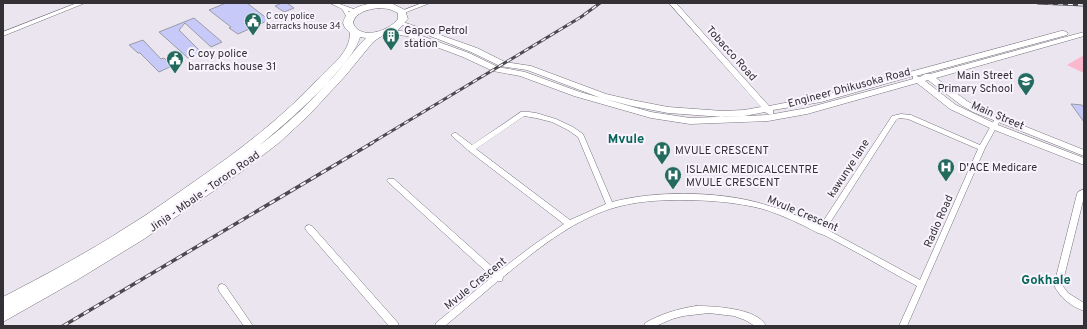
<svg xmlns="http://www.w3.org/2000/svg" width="1087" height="329" font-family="Overpass,sans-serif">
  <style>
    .green { fill: #fbb7cd }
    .building { fill: #c7caf9; stroke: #9a9ba5 }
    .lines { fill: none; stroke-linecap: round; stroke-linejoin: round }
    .street-casing { stroke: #76727b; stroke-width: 1 }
    .secondary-casing { stroke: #76727b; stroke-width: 1 }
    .highway-casing { stroke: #76727b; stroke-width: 1 }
    .street { fill: #fff; fill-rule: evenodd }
    .secondary { fill: #fff; fill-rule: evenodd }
    .highway { fill: #fff; fill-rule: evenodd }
    .rail-far1-casing { stroke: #4c4a4f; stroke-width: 3 }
    .rail-casing { stroke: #4c4a4f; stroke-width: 3.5 }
    .rail-far1 { stroke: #f8f3fd; stroke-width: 1.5; stroke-dasharray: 5; stroke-linecap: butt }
    .rail { stroke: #f8f3fd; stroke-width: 2; stroke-dasharray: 6; stroke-linecap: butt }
    .labels { text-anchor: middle; stroke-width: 4; stroke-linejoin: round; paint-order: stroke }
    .far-poi-label { font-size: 9px; fill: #333135; stroke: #f8f3fd; text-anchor: start }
    .poi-label { font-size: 11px; fill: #333135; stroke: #f8f3fd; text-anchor: start }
    .street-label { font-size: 11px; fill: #333135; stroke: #f8f3fd }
    .quarter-label { font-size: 13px; font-weight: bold; fill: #086559; stroke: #f8f3fd }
  </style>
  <rect width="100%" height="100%" fill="#eae5ef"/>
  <path class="green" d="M1084,55V73L1067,65Z"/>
  <path class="building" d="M226,3H247L269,20L238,34L229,28L231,27L209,10Z
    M282,3H287L294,8L284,12L275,6Z
    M194,18L222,42L211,47L185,23L179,30L201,52L188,58L159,32Z
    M143,40L161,59L164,58L172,66L159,72L140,53H138L129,45Z
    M1071,104L1082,105L1084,108V122Z"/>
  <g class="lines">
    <g class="street-casing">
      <path id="street" d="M77,3H85L3,36V32Z
        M330,3H337L359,11L356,13L348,11L353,18L350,20L348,19L342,9Z
        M422,3H430L404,13H400L399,12Z
        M521,112H529L536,113L556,119L573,127L583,134L612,202C656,190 723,191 766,205C785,210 803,218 820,226L892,116L901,114L911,115L980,145L996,117H998L1001,119L985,148L907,326H899L917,286C892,273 868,258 843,245C837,242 830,238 824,235C822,234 820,234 818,233C801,224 782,215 763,209C736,202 707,200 679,200C655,200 632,202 610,209C570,222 535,251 503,277L502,281H498L445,326H435L436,323L492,277L387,181L388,179H394L498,272L532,246L564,224L469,151L451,135L454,133H456L472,145ZM524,116L536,118L552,122L568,130L578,137L606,204L570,220L476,149ZM899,118L908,119L978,149L920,280L826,229L896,120Z
        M1084,189V197L1062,285L1068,293L1084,303V311C1071,306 1060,298 1054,285L1077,194L1078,192Z
        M309,225L312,226L398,323L399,326H389L306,230L305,228L306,226Z
        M222,284L225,285L253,326H244L219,291L218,288L219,285Z
        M696,306C713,306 758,308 766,326H755L745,320L734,316L709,313L683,316L672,319L656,326H644L645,323C661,314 677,309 696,306Z"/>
    </g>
    <g class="secondary-casing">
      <path id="secondary" d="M669,3H676L769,106L821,96L1061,31H1064L1068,33L1067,35L916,76L920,77L925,74H930L1084,32V36L936,78L967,101L979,108L1084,150V156L973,112L961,105L928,80L925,81L956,105L998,125L1084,158V165L992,129L950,109L917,83L807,114L768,121L690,124L651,118L574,96L520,76L493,71L463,57L407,36L389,34L385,32L389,30L411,32L469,53L498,67L525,72L580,92L651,112L690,118L768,115L807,108L913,79V76L821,102L773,110V114L770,115L765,112L744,116L723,117L668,113L632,106L601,98L527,70L500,66L471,52L397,23L399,22H403L477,48L505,62L531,66L606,94L632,100L668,107L723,111L744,110L761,107Z"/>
    </g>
    <g class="highway-casing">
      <path id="highway" d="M373,3H391L405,10L408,19L397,31L380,37L373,42L346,75L309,115L280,142L241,172L144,239L77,280L3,322V297C45,275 87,253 127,227C150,213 172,197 195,181C240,150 283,117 320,77C332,65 350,52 350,33L345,28L343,23C346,9 361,5 373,3ZM379,8L389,9L398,13V19C389,31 360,41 353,23C355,12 369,9 379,8ZM360,37L366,38C355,48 348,61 338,71C315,98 289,123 260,145C284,125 353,66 360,37Z"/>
    </g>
    <use href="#street" class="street"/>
    <use href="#secondary" class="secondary"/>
    <use href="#highway" class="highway"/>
    <g class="rail-far1-casing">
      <path id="rail-far1" d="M1038,3L1084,5
        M370,144L581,17L600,3"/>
    </g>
    <g class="rail-casing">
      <path id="rail" d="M63,326L372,143"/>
    </g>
    <use href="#rail-far1" class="rail-far1"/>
    <use href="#rail" class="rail"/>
  </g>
  <defs>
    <g id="civic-pin" transform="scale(0.9)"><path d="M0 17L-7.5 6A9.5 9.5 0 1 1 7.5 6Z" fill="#246a5f" stroke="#f8f3fd"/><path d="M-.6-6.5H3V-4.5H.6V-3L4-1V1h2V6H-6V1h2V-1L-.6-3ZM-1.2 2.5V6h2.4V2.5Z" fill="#fff"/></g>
    <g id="building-pin" transform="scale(0.9)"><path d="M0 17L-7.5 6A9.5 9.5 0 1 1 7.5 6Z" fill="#246a5f" stroke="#f8f3fd"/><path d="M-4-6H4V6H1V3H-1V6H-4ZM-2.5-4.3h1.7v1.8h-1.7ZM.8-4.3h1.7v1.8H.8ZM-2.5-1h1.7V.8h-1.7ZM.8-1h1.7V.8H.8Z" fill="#fff"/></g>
    <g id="school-pin" transform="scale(0.9)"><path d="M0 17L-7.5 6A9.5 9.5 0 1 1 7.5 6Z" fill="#246a5f" stroke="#f8f3fd"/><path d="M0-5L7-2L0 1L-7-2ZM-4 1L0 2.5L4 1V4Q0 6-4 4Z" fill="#fff"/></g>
    <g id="hospital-pin" transform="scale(0.9)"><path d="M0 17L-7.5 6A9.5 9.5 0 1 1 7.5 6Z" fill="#246a5f" stroke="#f8f3fd"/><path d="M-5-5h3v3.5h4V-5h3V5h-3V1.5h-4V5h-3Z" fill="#fff"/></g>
  </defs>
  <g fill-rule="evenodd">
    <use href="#civic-pin" x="253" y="21"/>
    <use href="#building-pin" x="391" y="36"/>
    <use href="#civic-pin" x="175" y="59"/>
    <use href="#school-pin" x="1026" y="81"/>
    <use href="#hospital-pin" x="662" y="150"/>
    <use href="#hospital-pin" x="946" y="167"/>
    <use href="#hospital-pin" x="673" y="175"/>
  </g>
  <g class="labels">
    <g class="far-poi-label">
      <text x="266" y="19">C coy police<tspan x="266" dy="10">barracks house 34</tspan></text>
    </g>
    <g class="poi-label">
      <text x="404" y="34">Gapco Petrol<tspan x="404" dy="13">station</tspan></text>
      <text x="188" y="57">C coy police<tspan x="188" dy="13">barracks house 31</tspan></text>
      <text x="1013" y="79" text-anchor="end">Main Street<tspan x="1013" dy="13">Primary School</tspan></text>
      <text x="675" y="154">MVULE CRESCENT</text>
      <text x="959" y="171">D'ACE Medicare</text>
      <text x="686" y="173">ISLAMIC MEDICALCENTRE<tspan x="686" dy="13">MVULE CRESCENT</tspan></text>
    </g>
    <g class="street-label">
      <text transform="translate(732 53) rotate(48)" y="4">Tobacco Road</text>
      <text transform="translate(849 87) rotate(-15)" y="4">Engineer Dhikusoka Road</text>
      <text transform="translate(998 115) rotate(23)" y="4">Main Street</text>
      <text transform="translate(848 168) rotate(-57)" y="4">kawunye lane</text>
      <text transform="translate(204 191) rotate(-35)" y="4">Jinja - Mbale - Tororo Road</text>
      <text transform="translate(803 213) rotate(23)" y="4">Mvule Crescent</text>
      <text transform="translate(938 221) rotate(-66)" y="4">Radio Road</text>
      <text transform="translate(475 283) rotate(-39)" y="4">Mvule Crescent</text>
    </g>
    <g class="quarter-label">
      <text x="626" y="143">Mvule</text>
      <text x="1046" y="284">Gokhale</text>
    </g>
  </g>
  <rect width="1087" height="329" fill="none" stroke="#333135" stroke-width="8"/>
</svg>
